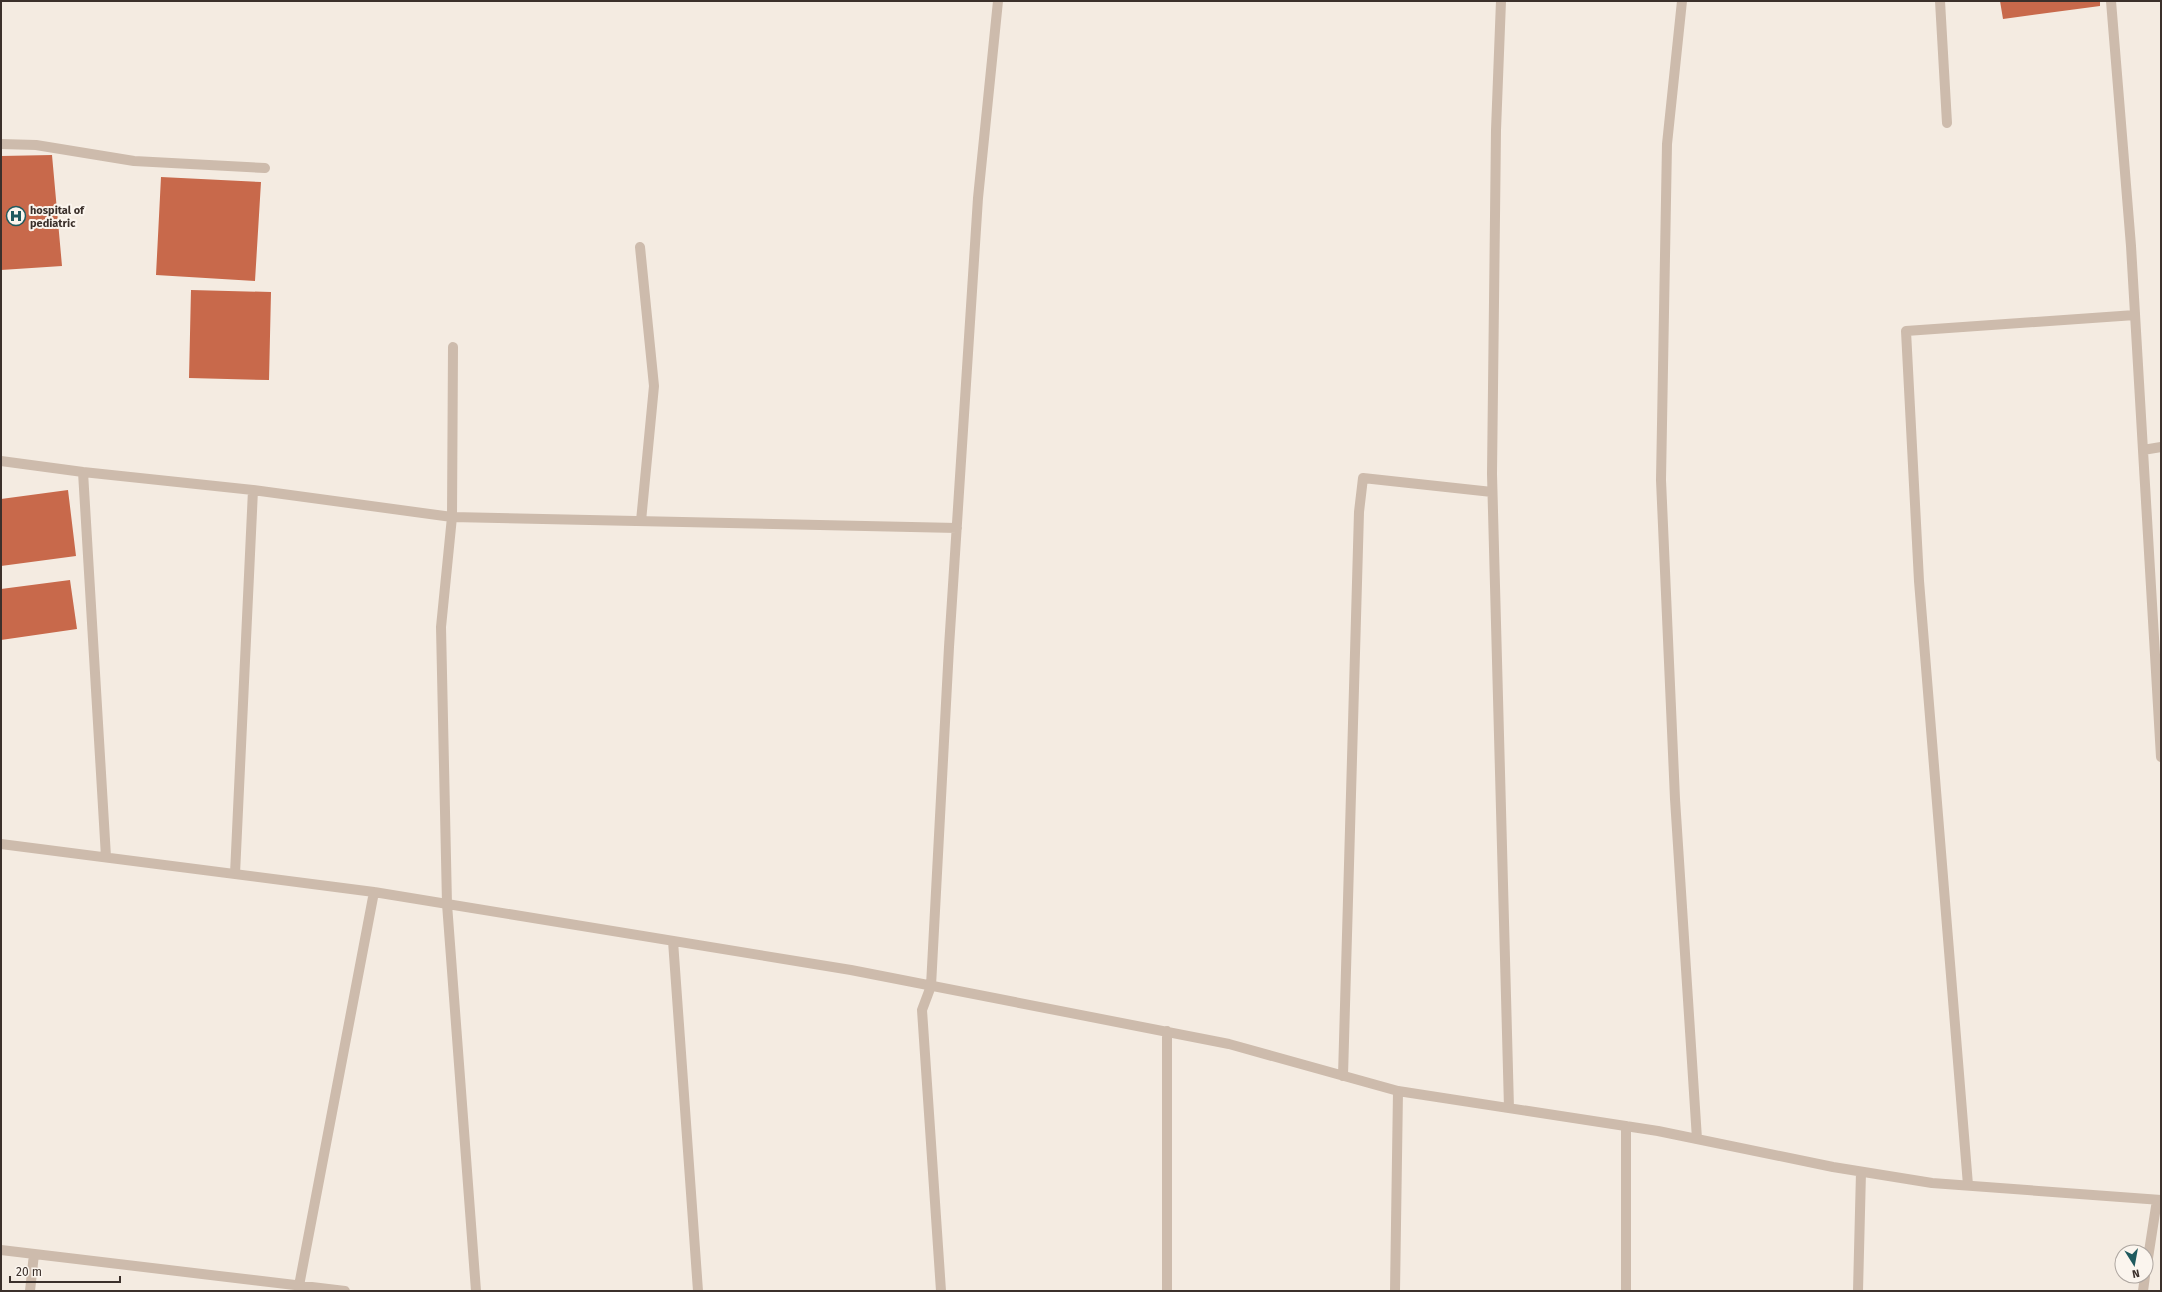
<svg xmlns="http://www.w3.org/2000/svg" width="2162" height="1292" font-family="'Fira Sans',sans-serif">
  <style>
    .building { fill: #c8694b }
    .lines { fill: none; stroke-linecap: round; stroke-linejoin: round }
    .minor { stroke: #cdbbac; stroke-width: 10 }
    .labels { text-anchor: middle; stroke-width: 4; stroke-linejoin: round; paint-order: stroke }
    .poi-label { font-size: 11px; font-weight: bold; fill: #3b302b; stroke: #fbf5ee; text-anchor: start }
  </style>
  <rect width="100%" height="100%" fill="#f4ebe1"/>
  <path class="building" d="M2000,1H2100V6L2003,19Z
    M52,155L62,266L1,270V156Z
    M161,177L261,182L255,281L156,275Z
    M191,290L271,292L269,380L189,378Z
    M68,490L76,556L1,566V499Z
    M70,580L77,629L1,640V589Z"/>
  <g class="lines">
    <path class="minor" d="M1501,1L1496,130L1492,474L1509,1108
      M1682,1L1667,144L1661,480L1675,799L1697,1139
      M1940,1L1947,123
      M2111,1L2131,246L2161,757
      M1,144L36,145L134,161L265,168
      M640,247L654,386L641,521
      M453,347L452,517L441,627L447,904L476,1291
      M2143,450L2161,447
      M1,461L83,472L253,490L452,517L957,528
      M83,472L106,857
      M1,844L374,892L851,970L1229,1044L1398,1091L1658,1131L1833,1167L1932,1183L2161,1200
      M235,874L253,490
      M673,941L698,1291
      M1167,1031V1291
      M1343,1076L1359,512L1363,478L1492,492
      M1968,1185L1919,581L1906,331L2135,315
      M1,1250L345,1291
      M2146,1271L2157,1200
      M30,1291L34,1254
      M298,1291L374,892
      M941,1291L922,1010L931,986L949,647L978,198L998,1
      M1395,1291L1398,1091
      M1626,1291V1126
      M1858,1291L1861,1172
      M2143,1291L2145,1276"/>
  </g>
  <defs>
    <g id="hospital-ring" transform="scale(1)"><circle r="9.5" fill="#fbf5ee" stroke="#1f5a5e" stroke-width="1.5"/><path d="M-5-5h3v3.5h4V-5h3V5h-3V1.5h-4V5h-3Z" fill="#1f5a5e"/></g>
  </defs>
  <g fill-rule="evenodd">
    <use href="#hospital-ring" x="16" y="216"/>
  </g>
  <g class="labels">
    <g class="poi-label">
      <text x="30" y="214">hospital of<tspan x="30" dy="13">pediatric</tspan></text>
    </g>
  </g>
  <rect width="2162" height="1292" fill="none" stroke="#3b302b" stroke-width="4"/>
  <g transform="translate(2134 1264) rotate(169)"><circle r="19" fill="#fbf5ee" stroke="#aea6a0"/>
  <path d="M0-3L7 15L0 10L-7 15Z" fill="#1f5a5e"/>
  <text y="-6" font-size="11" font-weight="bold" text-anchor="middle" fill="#3b302b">N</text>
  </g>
  <path d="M10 1276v6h110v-6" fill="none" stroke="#3b302b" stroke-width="2"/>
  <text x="16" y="1276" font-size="12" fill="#3b302b" stroke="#fbf5ee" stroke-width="3" paint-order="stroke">20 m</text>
</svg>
